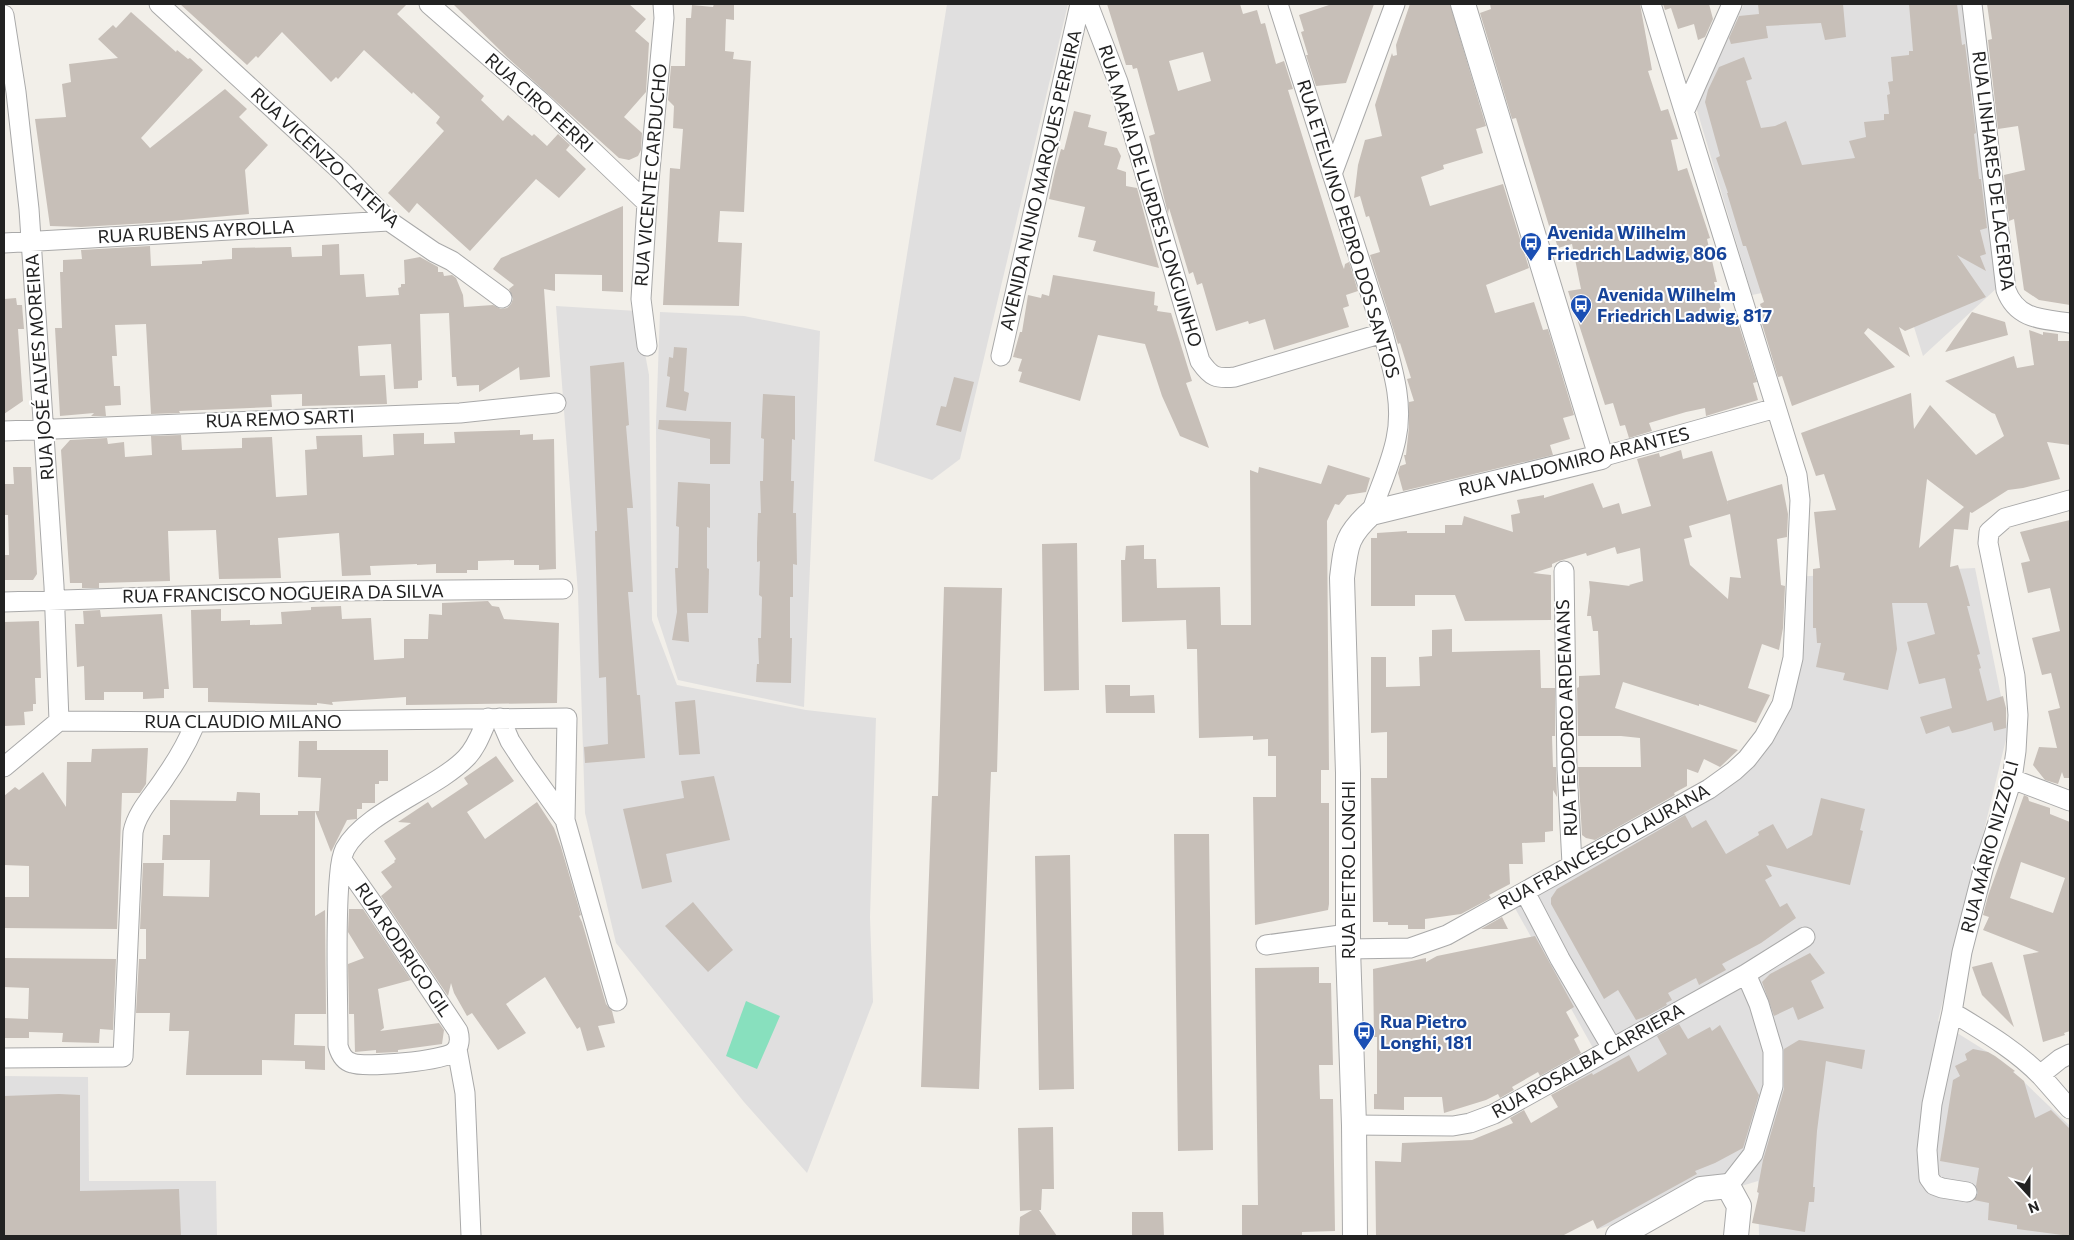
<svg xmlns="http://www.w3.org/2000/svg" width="2074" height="1240" font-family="Commissioner,sans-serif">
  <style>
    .residential { fill: #e0dfdf }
    .pitch { fill: #88e0be }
    .building { fill: #c7bfb8; fill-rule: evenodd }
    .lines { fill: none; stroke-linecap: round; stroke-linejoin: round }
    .minor-casing { stroke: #a9a9a9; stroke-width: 21 }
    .tertiary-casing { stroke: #a9a9a9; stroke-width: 26 }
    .minor { stroke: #fff; stroke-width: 19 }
    .tertiary { stroke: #fff; stroke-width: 24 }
    .labels { text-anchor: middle; stroke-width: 4; stroke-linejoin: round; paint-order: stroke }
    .street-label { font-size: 18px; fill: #222; stroke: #fff }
    .transit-label { font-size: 18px; font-weight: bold; fill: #164399; stroke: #fff; text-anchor: start }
  </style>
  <rect width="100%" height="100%" fill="#f2efe9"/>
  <path class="residential" d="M947,4H1068L960,459L932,480L874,461Z
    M1744,4H1967L1998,287L1923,356L1895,266L1752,295L1696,107Z
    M556,306L637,311L649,375L652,620L677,685L806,710L876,718L870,917L873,1002L807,1173L744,1102L616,943L585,813L578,593Z
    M660,312L744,316L820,331L804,707L678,680L657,616L656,423Z
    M1975,568L2008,731L1938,1021L2002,1061L2070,1126V1236H1759L1758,1181L1598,1229L1566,1075L1598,1057L1511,901L1733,769L1771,712L1786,658L1790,577Z
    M4,1076L88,1077L89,1181H216L217,1236H4Z"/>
  <path class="pitch" d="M746,1001L780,1016L757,1069L726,1056Z"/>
  <path class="building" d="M180,4H407L397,14L484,96L481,100L503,121L508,115L532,136L534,134L547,146L558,134L570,145L566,150L586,169L559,198L536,179L470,251L417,203L409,213L388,193L444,131L436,123L440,117L413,92L412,94L364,50L338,79L336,77L331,82L282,32L258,58L256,56L247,65Z
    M453,4H629L646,19L635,31L649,43L646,92L624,117L642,133L641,150L638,156L629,160L619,158L508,58Z
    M714,4H734V20L726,19L725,51L734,52L733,59L751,61L744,212L720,211L718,242L742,243L739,306L663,305L670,168L680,169L683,129L673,128L674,106L668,100L671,66H685L686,18H691L692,5L713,7Z
    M1107,4H1240L1243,14L1257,10L1261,24L1265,23L1276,64L1284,61L1293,89L1288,90L1342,264L1344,269L1345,264L1349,262L1358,291L1346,295L1349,306L1343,308L1349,327L1274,350L1265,319L1249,324L1248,321L1216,331L1202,283L1197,285L1193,272L1189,274L1169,208L1168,214L1149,136L1155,134L1137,68L1133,69L1132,65H1126ZM1203,52L1211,81L1178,91L1169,61Z
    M1332,4H1374L1346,83L1316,86L1306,55H1308L1301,32L1304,31L1299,15Z
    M1410,4H1450L1486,126L1476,129L1483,153L1443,165L1444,169L1421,177L1430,206L1503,184L1529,268L1486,285L1495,313L1534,302L1543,330L1548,329L1574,415L1563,418L1570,439L1550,445L1553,455L1403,491L1398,473L1400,466L1406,464L1404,455H1406L1409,427V402L1414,401L1407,379L1411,378L1400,343L1398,344L1370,255L1380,252L1369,216L1366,217L1360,196L1354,198L1358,165L1365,140L1382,136L1375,105L1392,53L1393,56L1397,55L1396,45Z
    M1490,4H1640L1652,70L1648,71L1661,111L1668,109L1678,139L1671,140L1678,171L1687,168L1710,238L1707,239L1717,282H1714L1723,316L1735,313L1757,382L1753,383L1758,400L1706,416L1705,408L1686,412L1649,423L1652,431L1629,438L1625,425L1620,426L1613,403L1605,405L1568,291L1581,289L1572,244L1558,248L1552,229H1550L1516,118L1512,119L1480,13L1491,9Z
    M1663,4H1709L1713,19L1705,37L1698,40L1694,24L1678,29L1671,8L1665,10Z
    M1758,4H1843L1846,37L1825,40L1821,23L1766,26L1768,38L1731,44L1729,38L1739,16L1759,14Z
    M1909,4H1957L1962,45L1965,44L1976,133L1974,134L1979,179H1981L1987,228L1980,230L1986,254L1980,256L1986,271L1957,255L1986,297L1905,331L1899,327L1910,357L1868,328L1864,333L1895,367L1792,406L1782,376L1778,377L1757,307H1761L1760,304L1764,302L1746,246H1743L1727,193H1728L1716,158L1720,156L1705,102L1708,90L1719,67L1744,57L1752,79L1746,81L1761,128L1775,126L1786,121L1802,165L1855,158L1849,141L1866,137L1864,122L1884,120V114H1889L1887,95L1890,94L1888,82L1893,81L1891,57L1909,55V51H1913Z
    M1987,4H2070V305L2039,300L2024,290L2014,219L2009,221L2004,175L2025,170L2018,126L1998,129L1988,40L1992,39Z
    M131,12L176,52L177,50L188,59L190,58L203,70L141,138L150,148L225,89L247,109L239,117L268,145L245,170L249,214L149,223L81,227L50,226L35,119L66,117L62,84L71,82L69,64L118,58L98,39L113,25L116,28Z
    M1074,111L1091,115L1088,127L1107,132L1104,145L1117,148L1121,156L1117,169L1126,172V186L1137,188L1159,268L1093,251L1096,241L1078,237L1085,207L1049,199L1055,171L1061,149L1064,150Z
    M623,206V292L602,291V275L555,274V291L544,289L550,377L520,380L519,367L479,392V385L457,386L456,377H452L449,313L420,314L422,380L418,381V388L394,389L391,344L358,346L360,376L385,375L387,404L302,406V394L271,395L272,407L179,411L180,413L151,414L146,324L115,325L117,356H112L114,386H120L121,405L105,406L106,416H91L94,413L60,416L55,328H62L60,272H63V260L82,259L81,250L150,246L151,266L202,264V261L232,259V248L291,247L292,257L322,256V245L339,244L340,275L364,274L366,297L399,295L398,288L401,287V284H405L404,260L420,257L438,267V272H443L444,276L452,275L456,278L463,295L464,307L493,305L501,309L507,308L511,304L513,299L509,289L514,285L493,269L501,258Z
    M1053,275L1155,292L1154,305L1158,306L1157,311L1171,313L1192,381L1186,383L1209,448L1180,436L1162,396L1145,344L1098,335L1080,401L1019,382L1022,372L1018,371L1022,359L1013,357L1020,332H1022L1028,295L1041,298L1042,294L1049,296Z
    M16,298L17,305H22L24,329H18L23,401L4,414V299Z
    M1972,312L2005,322L2008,335L1945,352Z
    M2029,330L2043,335V332L2058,334V341H2070V445L2047,442L2060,479L2023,488L2008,490L1972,513L1970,512L1968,530L1954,529L1950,567L1958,565L1963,581L1970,606H1967L1980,654L1977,655L1981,668L1979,669L1987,701L2003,696L2006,708V728L1994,731L1992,722L1962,731L1952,733L1949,726L1926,734L1920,717L1952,708L1945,678L1919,684L1907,642L1935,634L1927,603H1892L1897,649L1888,690L1843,680L1845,673L1816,667L1821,643H1817L1816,628H1813V569L1820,568L1814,512L1836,510L1824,474L1816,476L1801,433L1911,393L1914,429L1930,405L1976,455L2004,436L1995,414L1992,413L1945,381L2014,356L2017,368L2034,365ZM1927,479L1964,507L1919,548Z
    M674,347L687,348L684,391L689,393L686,411L666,407L670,377L667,376L669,357L673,358Z
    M624,362L629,425L626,426L633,508H627L633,592H628L637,695H640L645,758L585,763L584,747L608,744L606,677L599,678L595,531H597L590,366Z
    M954,377L974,382L961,432L936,425L941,406L946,407Z
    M763,394L795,396V440L792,439L791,481H794L793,513H796L797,565L793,564V597H790V638H792L791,683L756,682L757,664H759L758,638H761L762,597L759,595L760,561L757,562V543L758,513H761L760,481H763L764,439L761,438Z
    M659,420L731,422L730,464H710V439L658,429Z
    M520,430V435L533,434V440L554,439L556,569L539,570V565H514V560L478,561V570H467V573H436V564L417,565V564L370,566L371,575L342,576L339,533L278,538L281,578L219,579L216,530L168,531L170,581L99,583V588H82V583H70L61,450L70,440L107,438L108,444L124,442L125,457L152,455L151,436L181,435L182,450L242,448V438L272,437L276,497L307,495L305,450L317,449L316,436L362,435L363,457L394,455L393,434L424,433V444L455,443L454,432Z
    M1681,450L1683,459L1712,451L1728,504L1727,501L1782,484L1788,514L1787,537L1777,539L1781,585L1785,586L1783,628L1779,650L1762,644L1748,688L1770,695L1756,723L1699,704V706L1623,682L1615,708L1738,750L1720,767L1704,759L1698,773L1687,769V786L1674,793L1675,795L1595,840L1586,838L1582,835L1578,767H1641L1640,738L1621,736H1578L1577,688L1579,687V676L1600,675L1598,631H1593L1591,616H1587L1590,591L1589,581L1630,586L1629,585L1643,581L1640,548L1617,554L1615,547L1587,556L1586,553L1559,561L1552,564V567L1533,573L1551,575V620L1465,621L1455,595H1415V606H1371V538H1377V533L1407,531V533H1445V525H1462L1464,516L1513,532L1511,515L1520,513L1517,500L1544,495V498L1593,483L1603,508L1619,503L1622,514L1651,506L1637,459L1659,453L1660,457ZM1730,514L1741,578L1730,577L1728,599L1690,565L1684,539L1692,537L1689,526Z
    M1328,465L1370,478L1366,492L1347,495L1339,505L1335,504L1327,521L1329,770H1321V803H1329V904L1328,910L1255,925L1253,797H1276V756H1268V739L1253,740V736L1199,738L1197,649H1187L1186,620L1122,622L1121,560H1125L1126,546L1144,545V559H1156L1157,588L1220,587L1221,625H1251L1250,470L1258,473L1259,467L1321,484Z
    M13,467H31L37,574L33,580H4V555H9L8,515H4V484H14Z
    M678,482L710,484V528L707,527V568L709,569L708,613H687L689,642L672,640L677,612L675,568H678L679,527L676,526Z
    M2070,520V778H2064L2062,772L2058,784L2045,780L2033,765L2039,747L2057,748L2048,711L2060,708L2051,673L2042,675L2032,638L2060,631L2050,588L2028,593L2021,563L2030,561L2020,532Z
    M1077,543L1079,690L1044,691L1042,544Z
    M944,587L1002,588L997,772H991L979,1089L921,1087L932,796H938Z
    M488,601L492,606L499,607L504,619L559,623L557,703L406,705V697L332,702L333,705L317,703V705L208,702V688H193L191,610L221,609V621L250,620V625L282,624L281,612L311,610V607L341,606L342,619L371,618L374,660L404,658V639H428L429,614L442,615V603Z
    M100,610L101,617L162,614L169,689H164V698L143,699V692H104V700H85L84,666L77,667L75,624H84L83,611Z
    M39,621L41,678H35L36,704H33V711L24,712L25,725L4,726V622Z
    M1452,629V652L1540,650L1541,688H1555V736H1552L1553,767H1556L1557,797L1553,790V831L1545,832V842L1522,843L1523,864H1509L1510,884L1489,895L1491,898L1461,914L1425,919V929H1408V925H1388V922H1373L1371,778H1387V732L1371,733V657H1386V687L1420,686L1419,657L1432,656V630Z
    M1105,685H1130V696L1154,695L1155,713H1106Z
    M695,700L700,754L679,755L675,702Z
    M299,741H317V750H388V781H379V784H375V803H362V809H357V819L347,820L331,852L315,811H319L321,778L298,777Z
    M148,748L146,784L140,793H122L117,929L4,928V897H29V866L4,865V796L15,787L19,790L43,772L66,807L67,762H91L92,749Z
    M496,756L514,781L467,812L485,839L537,802L554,828L561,847L581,915L579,916L582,922L606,1004L612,1011L615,1023L598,1026L605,1047L587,1051L580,1027L577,1029L545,977L506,1004L526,1033L498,1050L472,1013L467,1016L454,993L451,983L448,996L381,896L392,887L381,872L395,862L394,861L396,859L384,841L411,823L398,822L428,802L432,808L468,784L464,778Z
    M714,776L730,840L666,854L672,882L642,889L623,809L684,798L681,781Z
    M237,792L260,793V815H298V811H315V916L325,910L326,1014H295L294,1045L325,1046V1070L305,1069V1061L262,1060V1075H186L189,1031H169L170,1013H136L139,959H146V929H140L143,863H164L163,896L209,897L210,860H162L163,835H170V800L236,801Z
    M2024,795L2028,797L2029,801L2050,808V814L2070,822V1031L2064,1033L2065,1035L2043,1042L2023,955L2039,952L1983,930L1989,917L1983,915L1988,896ZM2021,862L2065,878L2053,913L2010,898Z
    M1821,798L1865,809L1860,830L1863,831L1850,885L1766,865L1772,876L1765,880L1780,907L1787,903L1796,918L1761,943L1722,964L1726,970L1699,985L1696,978L1668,993L1672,1000L1666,1003L1667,1005L1647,1016L1636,1020L1618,990L1604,999L1551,904V898L1557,889L1685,815L1692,828L1706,820L1726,854L1759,835L1758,832L1773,824L1787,849L1812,835Z
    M1174,834H1209L1213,1150L1178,1151Z
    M1070,855L1074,1089L1039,1090L1035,856Z
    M693,902L733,950L708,972L665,926Z
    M349,909H363L411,980L378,989L384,1028L380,1031L439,1023L444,1030L442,1044L398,1050V1052L376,1053V1050L355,1052L354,1014H349L348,964L364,958L348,932Z
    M1502,917L1508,929H1481Z
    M1535,936L1574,1007L1566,1012L1579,1036L1574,1039L1581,1053L1540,1076L1538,1072L1512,1087L1514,1090L1500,1098L1498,1094L1486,1100L1444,1113L1442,1097H1404V1110L1374,1109V1094H1377V1037H1374L1373,969L1426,958V962L1437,956Z
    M1810,953L1825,973L1811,981L1824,1008L1798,1020L1793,1007L1774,1016L1762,982L1770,974Z
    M4,958L116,959L113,1030L100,1029L99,1043L62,1042L63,1033L29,1032V1038H4V1018L28,1019L29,988L4,987Z
    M1992,962L2014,1027L1982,995L1972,967Z
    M1319,967V983H1331L1333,1065H1319L1320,1099H1333L1335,1231L1302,1232V1235L1299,1236H1242V1205H1258L1255,968Z
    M1679,1024L1688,1039L1710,1027L1712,1031L1720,1025L1759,1095L1743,1148L1715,1163L1695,1171L1697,1174L1597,1229L1593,1220L1562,1236H1376L1375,1161L1401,1162L1402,1143L1472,1140L1513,1123L1510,1118L1524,1110L1531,1123L1558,1107L1551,1095L1592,1073L1593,1075L1629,1055L1638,1072L1667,1054L1657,1036Z
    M1799,1040L1865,1050L1862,1069L1826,1061L1817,1131L1813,1187H1815L1814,1202H1809L1805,1232L1752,1223L1759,1193L1757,1192L1763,1160L1784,1089V1049Z
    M1973,1049L1988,1052L1995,1056L2015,1071L2013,1072L2024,1081L2035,1118L2051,1110L2070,1129V1236L2017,1229V1225L1988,1220L1989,1203L1974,1200L1978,1193L1976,1186L1979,1168L1940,1161L1953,1080L1960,1076L1955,1066L1967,1060L1965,1054Z
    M59,1094L80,1095V1191L179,1189L181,1236H4V1096Z
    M1053,1127L1054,1189H1042L1041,1210H1039L1057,1236H1019L1020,1217L1032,1210L1020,1211L1018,1128Z
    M1132,1212H1163L1164,1236H1132Z"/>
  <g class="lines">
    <g class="minor-casing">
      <path id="minor" d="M159,4L342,172L389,221L434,252L452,261L502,298
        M429,4L541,102L647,203
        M1088,4L1118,82L1200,361C1211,377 1216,379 1235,377L1383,333
        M1278,4L1383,333C1392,367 1404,403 1396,439C1391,464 1379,489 1371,513
        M1972,4L2006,290C2017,320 2043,319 2070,323
        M4,15L16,92L29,209L54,586L59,721
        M1685,110L1732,4
        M1332,174L1395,4
        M4,243L389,221
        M647,346L641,299L647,203L664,18L663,4
        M1001,356L1080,4
        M4,431L460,413L556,403
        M1601,457L1776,408
        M1564,571L1567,769L1572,864
        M4,602L327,591L563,589
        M500,718L510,741L525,764L565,820L617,1001
        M4,767L59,721L196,722L567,718L565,820
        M2012,779L2070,801
        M342,860L373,904L458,1031C460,1038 460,1047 454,1052C443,1061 365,1068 352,1063C344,1061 340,1053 338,1046C338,992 335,936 339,882C340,872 340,859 345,849C365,812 436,789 466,758C477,747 482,731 488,718
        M1525,892L1560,959L1612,1048
        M1266,945L1348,934
        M1348,949L1410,948L1447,935L1709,789L1734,771L1747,759L1764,737L1782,704L1793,658L1800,500L1797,475L1651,4
        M1952,1012C1983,1031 2016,1050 2041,1076C2051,1087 2060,1098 2070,1109
        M457,1049L465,1093L471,1236
        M4,1058L123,1057L133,832C137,811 155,794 166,776C178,759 188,741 196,722
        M2040,1075L2060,1059L2070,1054
        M1354,1125L1453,1126L1470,1123L1494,1114L1746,974L1805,937
        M1728,1186L1753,1154L1773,1086V1051L1759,1004L1746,974
        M1967,1192L1942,1188L1934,1185L1929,1178L1927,1150L1932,1104L1952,1012L1962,952L1984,866L2012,779L2016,751L2018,715L2015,676L1988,543L1989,532L2005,518L2070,500"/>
    </g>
    <g class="tertiary-casing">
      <path id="tertiary" d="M1355,1236L1354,1125L1348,949V773L1342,578C1346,545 1346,536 1371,513L1601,457L1463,4
        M1618,1236L1701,1189L1728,1186L1739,1206L1736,1236"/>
    </g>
    <use href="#minor" class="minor"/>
    <use href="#tertiary" class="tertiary"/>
  </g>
  <defs>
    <g id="bus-pin" transform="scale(1.125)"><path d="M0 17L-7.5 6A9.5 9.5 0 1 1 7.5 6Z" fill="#1a4fb4" stroke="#fff"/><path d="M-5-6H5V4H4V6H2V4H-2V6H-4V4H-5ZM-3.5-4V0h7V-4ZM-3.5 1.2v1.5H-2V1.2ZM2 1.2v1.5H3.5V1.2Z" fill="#fff"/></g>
  </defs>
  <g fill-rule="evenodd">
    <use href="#bus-pin" x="1531" y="243"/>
    <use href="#bus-pin" x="1581" y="305"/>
    <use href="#bus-pin" x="1364" y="1032"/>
  </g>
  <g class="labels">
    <g class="street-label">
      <text transform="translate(539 103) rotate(42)" y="6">RUA CIRO FERRI</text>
      <text transform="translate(325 158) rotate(43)" y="6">RUA VICENZO CATENA</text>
      <text transform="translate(1993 171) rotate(83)" y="6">RUA LINHARES DE LACERDA</text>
      <text transform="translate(651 175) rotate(-85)" y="6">RUA VICENTE CARDUCHO</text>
      <text transform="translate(1041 180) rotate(-77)" y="6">AVENIDA NUNO MARQUES PEREIRA</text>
      <text transform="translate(1150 196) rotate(73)" y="6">RUA MARIA DE LURDES LONGUINHO</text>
      <text transform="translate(1348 229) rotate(73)" y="6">RUA ETELVINO PEDRO DOS SANTOS</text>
      <text transform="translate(196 232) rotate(-3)" y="6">RUA RUBENS AYROLLA</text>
      <text transform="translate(40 367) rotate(-94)" y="6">RUA JOSÉ ALVES MOREIRA</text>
      <text transform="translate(280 419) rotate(-2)" y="6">RUA REMO SARTI</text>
      <text transform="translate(1574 462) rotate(-14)" y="6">RUA VALDOMIRO ARANTES</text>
      <text transform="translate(283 594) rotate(-1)" y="6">RUA FRANCISCO NOGUEIRA DA SILVA</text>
      <text transform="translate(1567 718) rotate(-92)" y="6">RUA TEODORO ARDEMANS</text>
      <text x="243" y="728">RUA CLAUDIO MILANO</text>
      <text transform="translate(1604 847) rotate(-29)" y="6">RUA FRANCESCO LAURANA</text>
      <text transform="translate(1990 847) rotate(-75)" y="6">RUA MÁRIO NIZZOLI</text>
      <text transform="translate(1349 870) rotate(-90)" y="6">RUA PIETRO LONGHI</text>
      <text transform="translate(403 950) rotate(56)" y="6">RUA RODRIGO GIL</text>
      <text transform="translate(1588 1061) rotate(-29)" y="6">RUA ROSALBA CARRIERA</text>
    </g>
    <g class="transit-label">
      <text x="1547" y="239">Avenida Wilhelm<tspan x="1547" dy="21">Friedrich Ladwig, 806</tspan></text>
      <text x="1597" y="301">Avenida Wilhelm<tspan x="1597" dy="21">Friedrich Ladwig, 817</tspan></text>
      <text x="1380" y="1028">Rua Pietro<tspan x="1380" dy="21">Longhi, 181</tspan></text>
    </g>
  </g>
  <rect width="2074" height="1240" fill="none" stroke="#222222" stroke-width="10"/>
  <g transform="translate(2029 1195) rotate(159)" stroke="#ffffff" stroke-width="4" paint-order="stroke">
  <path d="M0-4L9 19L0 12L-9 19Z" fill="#222222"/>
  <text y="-8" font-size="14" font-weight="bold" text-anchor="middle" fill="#222222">N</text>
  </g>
</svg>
